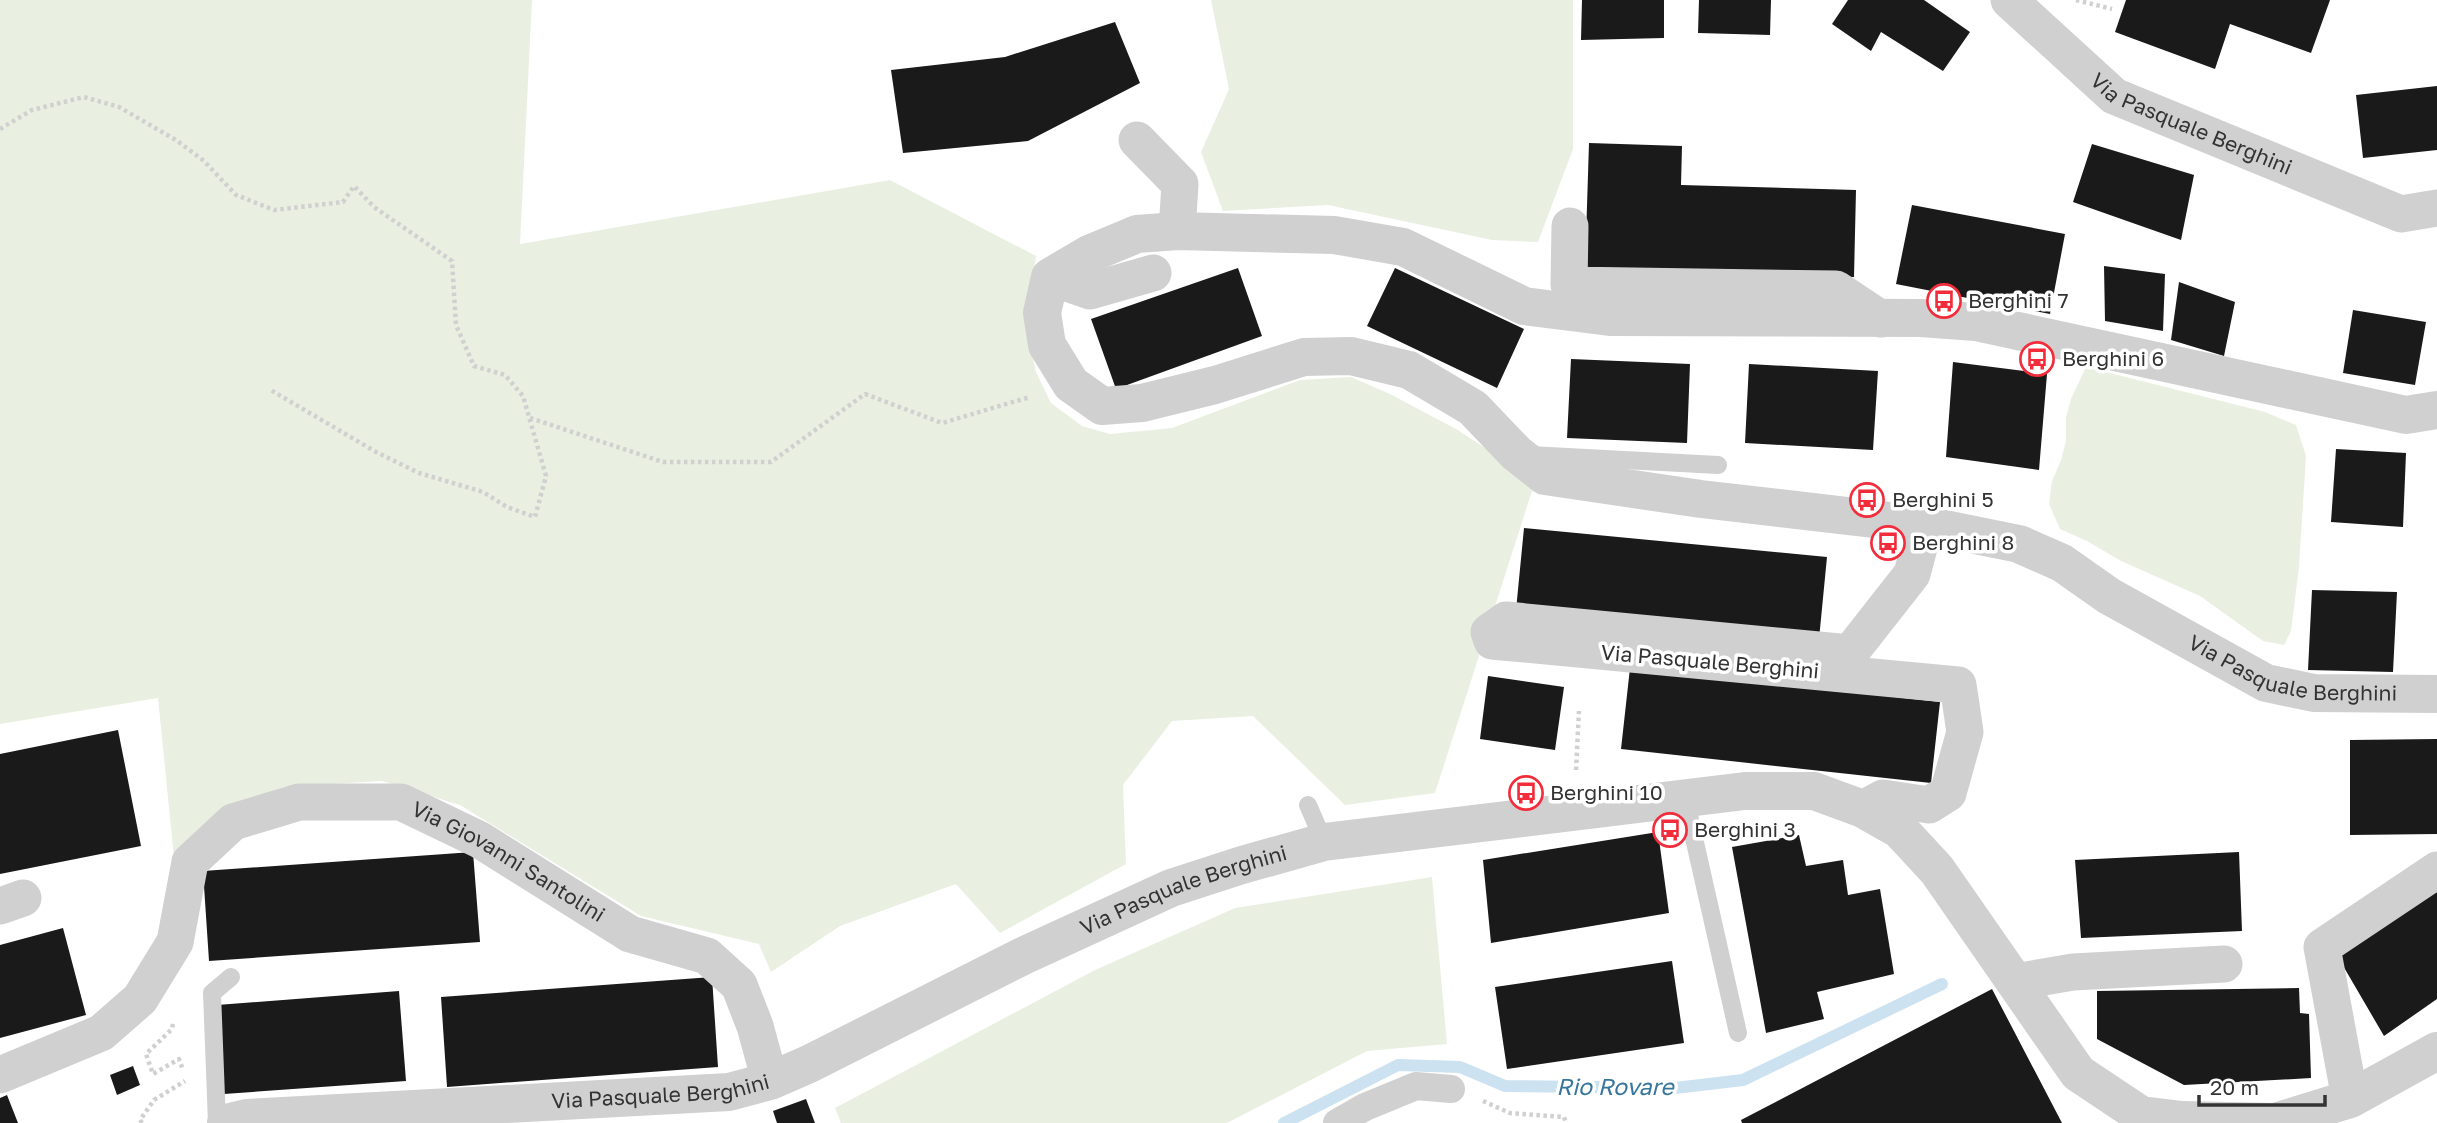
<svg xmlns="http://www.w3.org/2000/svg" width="2437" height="1123" font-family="'Golos Text',sans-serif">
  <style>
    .green { fill: #e9f0e1 }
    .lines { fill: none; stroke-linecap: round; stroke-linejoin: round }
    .stream { stroke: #cce2f0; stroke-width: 12 }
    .building { fill: #1a1a1a }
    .path { stroke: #d0d0d0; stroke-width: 4.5; stroke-dasharray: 3.5 3.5; stroke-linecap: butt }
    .service { stroke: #d0d0d0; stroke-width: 18 }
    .pedestrian { stroke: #d0d0d0; stroke-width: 28 }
    .minor { stroke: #d0d0d0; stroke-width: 37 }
    .tertiary { stroke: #d0d0d0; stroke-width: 38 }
    .labels { text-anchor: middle; stroke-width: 7; stroke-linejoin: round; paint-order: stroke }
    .street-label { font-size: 21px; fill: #333; stroke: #fff }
    .poi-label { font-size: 21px; fill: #333; stroke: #fff; text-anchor: start }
    .water-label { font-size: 23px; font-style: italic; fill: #38779d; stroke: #fff }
  </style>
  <rect width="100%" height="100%" fill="#fff"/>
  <path class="green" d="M0,0H532L520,244L890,180L1036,256L1031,289L1030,343L1036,372L1051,403L1082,426L1110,434L1172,428L1300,380L1351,377L1390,394L1456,429L1493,453L1533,488L1435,793L1345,805L1253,716L1172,721L1123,785L1126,864L1000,933L956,884L840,926L771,972L759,944L641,916L460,805L382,781L283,787L219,814L174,858L158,698L0,724Z
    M1211,0H1573V149L1538,242L1492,240L1328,205L1223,211L1201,152L1229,89Z
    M2086,367L2265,412L2296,425L2306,456L2299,567L2291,631L2284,645L2263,641L2200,596L2121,561L2087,541L2060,529L2049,504L2052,481L2061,460L2066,441V417L2071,399Z
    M1432,877L1447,1044L1367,1051L1227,1123H841L835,1108L1095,970L1235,908Z"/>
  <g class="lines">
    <path class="stream" d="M1284,1123L1398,1065L1460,1067L1505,1086L1675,1088L1743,1080L1942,984"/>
  </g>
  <path class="building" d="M1582,0H1664V38L1581,40Z
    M1699,0H1771L1770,35L1698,33Z
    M1848,0H1924L1970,32L1943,71L1881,32L1871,51L1832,24Z
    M2126,0H2330L2311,53L2230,24L2215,69L2115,32Z
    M1115,22L1140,83L1028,141L903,153L891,70L1005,57Z
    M2437,86V150L2363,158L2356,95Z
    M1589,143L1682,146L1681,185L1856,190L1854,277L1585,269Z
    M2092,144L2194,175L2181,240L2073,202Z
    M1912,205L2065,234L2050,314L1896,284Z
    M2104,266L2165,274L2163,331L2105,321Z
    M1238,268L1262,336L1116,389L1091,319Z
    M1395,268L1524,329L1497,388L1367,326Z
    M2179,282L2235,302L2224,356L2171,340Z
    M2353,310L2426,322L2415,385L2343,373Z
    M1571,359L1690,364L1687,443L1567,438Z
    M1953,362L2047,374L2039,470L1946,457Z
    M1749,364L1878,371L1873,450L1745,443Z
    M2336,449L2406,453L2403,527L2331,522Z
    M1524,528L1827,557L1819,639L1516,610Z
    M2312,590L2397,592L2393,672L2308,670Z
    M1630,668L1940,702L1931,783L1621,749Z
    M1488,676L1564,687L1555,750L1480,739Z
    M118,730L141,846L0,874V754Z
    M2437,739V834L2350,835V740Z
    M1658,832L1669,913L1491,943L1483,860Z
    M1799,835L1806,866L1843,860L1848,895L1880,889L1894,974L1817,992L1824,1019L1766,1033L1732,847Z
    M473,852L480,942L209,961L203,871Z
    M2239,852L2242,931L2081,938L2075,860Z
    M2437,886V999L2384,1036L2335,952Z
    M63,928L86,1015L0,1038V945Z
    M1672,961L1684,1043L1507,1069L1495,987Z
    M712,977L718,1067L447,1087L441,997Z
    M2299,988L2300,1013L2309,1014L2311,1078L2184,1085L2097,1039V991Z
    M1992,989L2062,1123H1742L1741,1120Z
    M399,991L406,1081L224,1094L217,1005Z
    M133,1066L140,1085L117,1095L110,1075Z
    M7,1095L18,1123H0V1098Z
    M806,1099L815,1123H777L773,1111Z"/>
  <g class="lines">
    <path class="path" d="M2076,0L2112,9
      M0,129L32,110L84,97L119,107L176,140L204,161L236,195L274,210L343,202L354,186L374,207L452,261L456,325L474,366L505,375L523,396L546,476L535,517L507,507L483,492L419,473L376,452L269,389
      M530,418L663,462H771L865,394L942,423L1030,397
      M1576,770L1579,711
      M173,1024L172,1029L146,1054L153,1074L179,1059L183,1070
      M1483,1101L1510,1113L1564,1117L1566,1123
      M142,1123L140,1120L154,1100L185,1081"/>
    <path class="service" d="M1530,455L1718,465
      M1685,798L1738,1033
      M1308,805L1324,842
      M217,1123L212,993L231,977"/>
    <path class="pedestrian" d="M1337,1123L1365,1107L1416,1086L1451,1089"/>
    <g class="minor">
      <path id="s1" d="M2009,0L2114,96L2401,214L2437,208"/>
      <path d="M1137,140L1180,184L1177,231"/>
      <path d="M1570,226L1569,285L1836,289L1881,319"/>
      <path d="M1050,277L1090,291L1153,273"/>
      <path d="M1863,809L1883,798L1929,805L1948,793L1965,732L1958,685L1492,641L1489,632L1506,620L1850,653L1912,574L1925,525"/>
      <path d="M0,906L23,898"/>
      <path d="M2015,982L2073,972L2224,964"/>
      <path id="s2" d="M0,1075L101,1033L140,999L175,942L190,862L233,822L299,802H401L480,840L630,934L707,956L739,985L755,1026L770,1081"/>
      <path d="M2350,1099L2322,947L2437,870"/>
    </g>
    <g class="tertiary">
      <path id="s3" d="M2437,410L2406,415L1976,322L1921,318L1610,317L1524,306L1403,247L1334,235L1177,231L1137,234L1089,254L1050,277L1042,313L1047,345L1071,384L1102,406L1142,403L1215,385L1304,357L1351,356L1409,370L1473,408L1516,453L1545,476L1701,499L1925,525L2019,544L2062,563L2109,596L2266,683L2314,693L2437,694"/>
      <path id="s4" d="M226,1123L247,1118L729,1092L770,1081L809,1064L1023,956L1171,888L1242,865L1324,842L1745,791H1814L1863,809L1900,830L1937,870L2078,1073L2141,1115L2182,1120L2275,1122L2350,1099L2437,1051"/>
    </g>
  </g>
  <defs>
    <g id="bus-ring" transform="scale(1.75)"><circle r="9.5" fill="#fff" stroke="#f32c3b" stroke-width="1.5"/><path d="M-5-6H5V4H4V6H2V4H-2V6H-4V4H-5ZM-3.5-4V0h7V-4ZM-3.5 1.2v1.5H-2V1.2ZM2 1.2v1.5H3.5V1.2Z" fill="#f32c3b"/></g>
  </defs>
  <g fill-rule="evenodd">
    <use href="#bus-ring" x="1944" y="301"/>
    <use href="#bus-ring" x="2037" y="359"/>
    <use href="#bus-ring" x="1867" y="500"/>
    <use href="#bus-ring" x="1888" y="543"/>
    <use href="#bus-ring" x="1526" y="793"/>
    <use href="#bus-ring" x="1670" y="830"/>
  </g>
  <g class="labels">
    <g class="street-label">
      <text dy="7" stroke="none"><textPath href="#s1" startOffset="224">Via Pasquale Berghini</textPath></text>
      <text transform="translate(1710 662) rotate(5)" y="7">Via Pasquale Berghini</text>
      <text dy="7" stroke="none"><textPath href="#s3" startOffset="2851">Via Pasquale Berghini</textPath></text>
      <text dy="7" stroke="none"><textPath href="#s2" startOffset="662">Via Giovanni Santolini</textPath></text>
      <text dy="7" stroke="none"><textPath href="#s4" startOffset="1003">Via Pasquale Berghini</textPath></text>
      <text dy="7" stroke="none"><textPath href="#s4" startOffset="436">Via Pasquale Berghini</textPath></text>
    </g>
    <g class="poi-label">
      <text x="1968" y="308">Berghini 7</text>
      <text x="2062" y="366">Berghini 6</text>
      <text x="1892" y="507">Berghini 5</text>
      <text x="1912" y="550">Berghini 8</text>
      <text x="1550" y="800">Berghini 10</text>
      <text x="1694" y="837">Berghini 3</text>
    </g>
    <g class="water-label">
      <text x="1615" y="1095">Rio Rovare</text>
    </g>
  </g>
  <path d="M2199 1095v10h126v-10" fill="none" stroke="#333333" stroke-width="3.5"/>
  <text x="2210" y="1095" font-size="21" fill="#333333" stroke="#ffffff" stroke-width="5" paint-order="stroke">20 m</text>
</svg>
